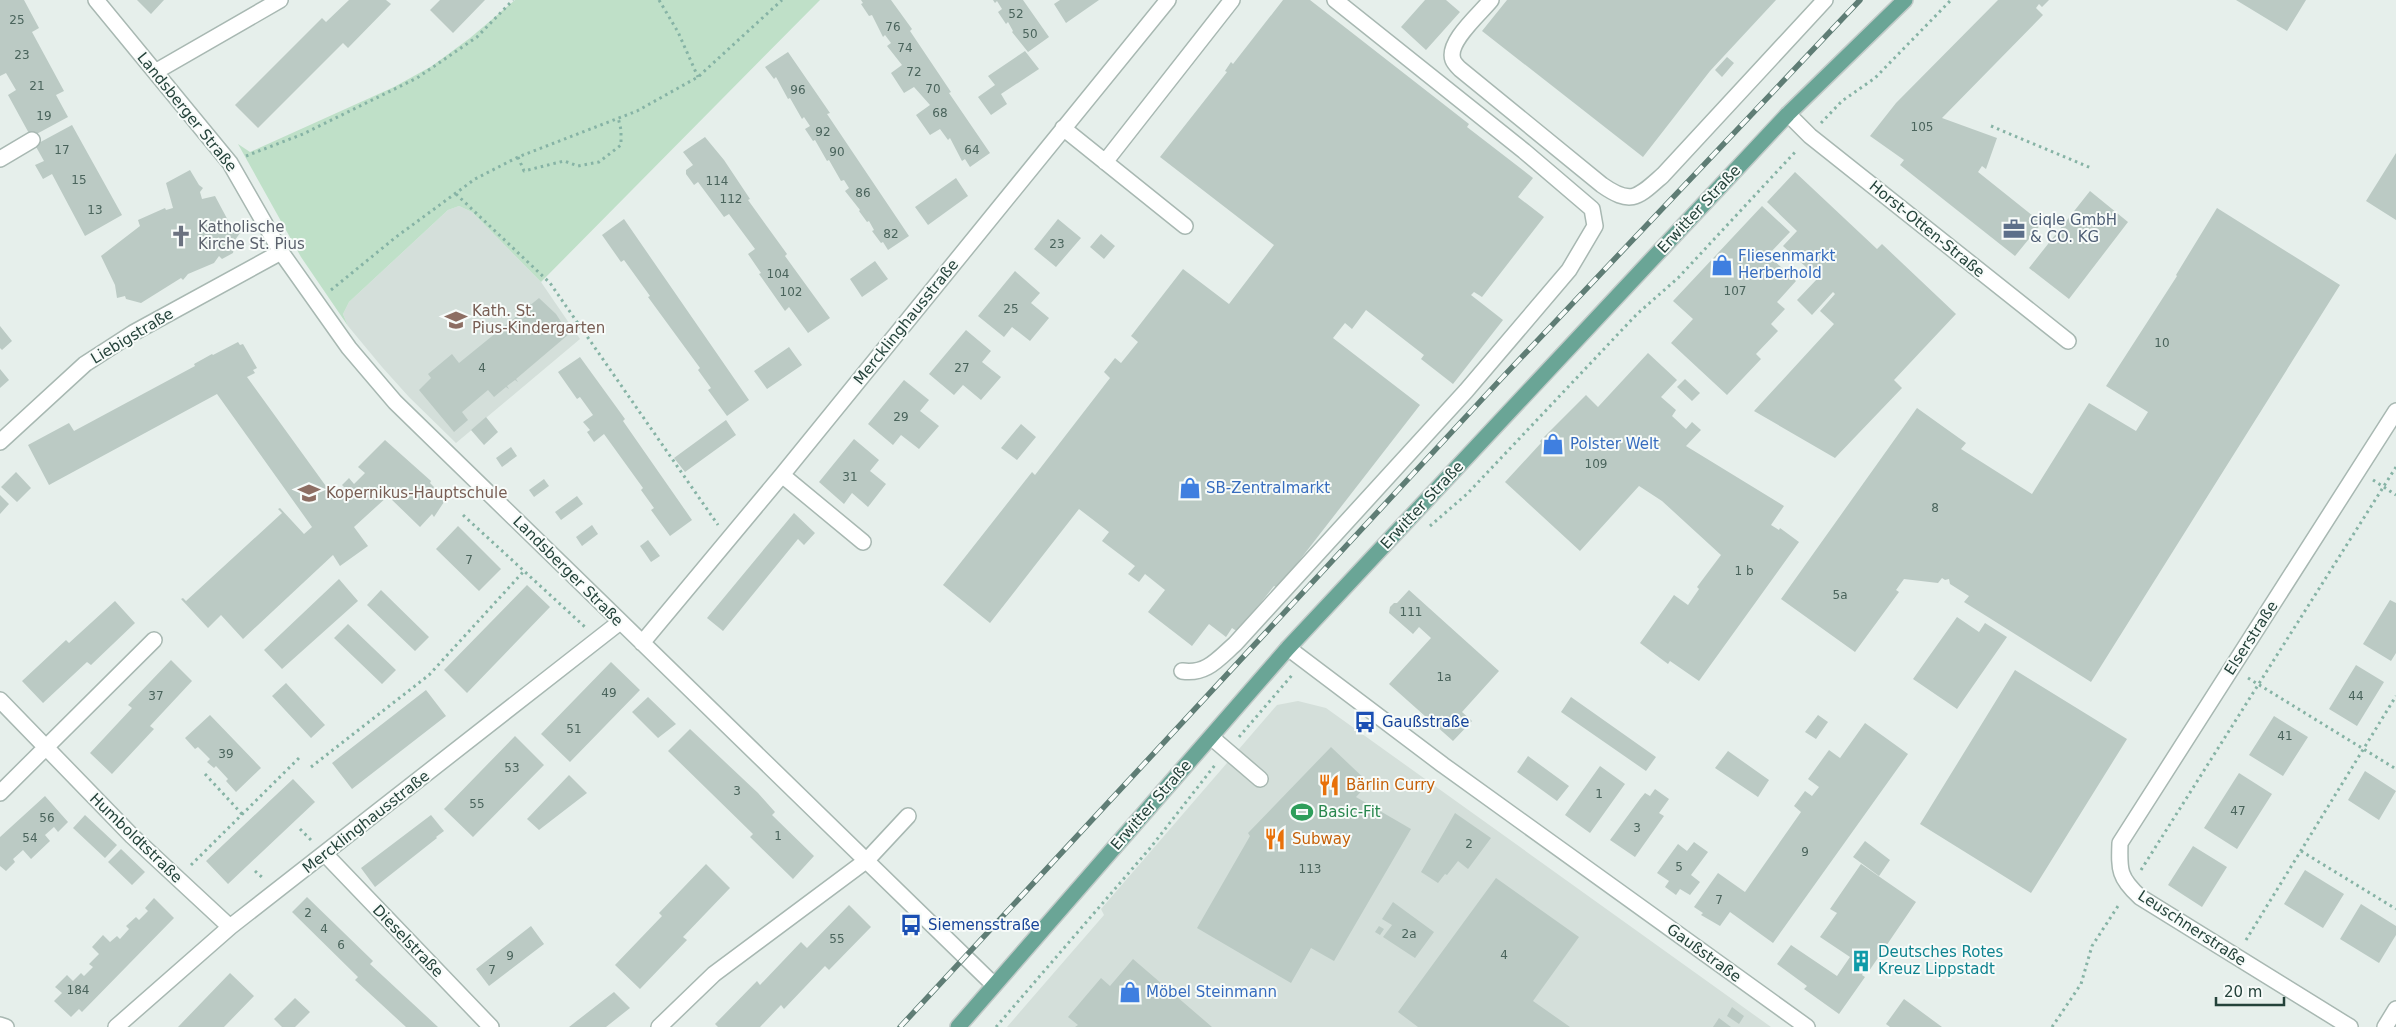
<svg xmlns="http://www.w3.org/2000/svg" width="2396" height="1027" font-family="'DejaVu Sans',sans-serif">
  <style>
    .built { fill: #d4dfda }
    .green { fill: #bfe0c8 }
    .building { fill: #bbcac4 }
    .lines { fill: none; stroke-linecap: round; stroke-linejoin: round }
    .minor-casing { stroke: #a8b8b2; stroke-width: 18 }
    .major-casing { stroke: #c2cac8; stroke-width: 18 }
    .path { stroke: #86b3a5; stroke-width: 3; stroke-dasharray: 2.5 4; stroke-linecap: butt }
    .minor { stroke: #fff; stroke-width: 15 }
    .major { stroke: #6aa596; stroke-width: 15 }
    .rail-casing { stroke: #5f7d75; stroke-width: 5.5 }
    .rail { stroke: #f7fbf9; stroke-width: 4; stroke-dasharray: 11; stroke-linecap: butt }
    .labels { text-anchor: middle; stroke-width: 4; stroke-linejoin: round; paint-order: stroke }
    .number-label { font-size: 12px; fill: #4a645c }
    .street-label { font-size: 15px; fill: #24423a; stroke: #f7fbf9 }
    .service-label { font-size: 15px; fill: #4e5e75; stroke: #f7fbf9; text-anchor: start }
    .worship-label { font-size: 15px; fill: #5b616d; stroke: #f7fbf9; text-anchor: start }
    .shop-label { font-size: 15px; fill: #366cbe; stroke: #f7fbf9; text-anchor: start }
    .education-label { font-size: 15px; fill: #785e54; stroke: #f7fbf9; text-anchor: start }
    .transit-label { font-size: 15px; fill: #164399; stroke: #f7fbf9; text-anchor: start }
    .food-label { font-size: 15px; fill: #c56008; stroke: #f7fbf9; text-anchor: start }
    .leisure-label { font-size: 15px; fill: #27864d; stroke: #f7fbf9; text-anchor: start }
    .culture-label { font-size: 15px; fill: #0d838f; stroke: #f7fbf9; text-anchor: start }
  </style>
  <rect width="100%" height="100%" fill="#e6efeb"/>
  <path class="built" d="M459,206L472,212L541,282L580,339L456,443L409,397L382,367L348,326L343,314L349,302L448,210Z
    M1298,701L1326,708L1771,1027H1007L1104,915L1101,909L1277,705Z"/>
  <path class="green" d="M515,0H820L541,282L472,212L459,206L448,210L349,302L343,314L348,326L301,257L238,144L250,152L394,87L432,66L470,38Z"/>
  <path class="building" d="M0,0H24L39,28L32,32L64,91L56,95L68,117L31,137L8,95L16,90L6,73L0,76Z
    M137,0H164L151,14Z
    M349,0H386L391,4L348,48L343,43L258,128L235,105L322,18L326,22Z
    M440,0H485L453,33L430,10Z
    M861,0H891L912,29L910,31L951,92L949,93L990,153L970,167L965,159L962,161L950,138L948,140L940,129L930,135L916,115L930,105L914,87L904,93L891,73L902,65L887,46L891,43L885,35L883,37L872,15L869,16L861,4L863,3Z
    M993,0H1023L1049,37L1028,52L1012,32L1013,31L1008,22L1006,24L998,12L1002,9L997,1L995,3Z
    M1060,0H1099L1066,23L1054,4Z
    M1283,0H1310L1469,124L1467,127L1533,178L1518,197L1544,217L1482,297L1474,292L1471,295L1503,320L1453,384L1421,359L1424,355L1366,310L1352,329L1345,323L1333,338L1420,405L1278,588L1274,586L1238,632L1232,628L1226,637L1209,624L1192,646L1148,612L1165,590L1145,574L1139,582L1128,574L1135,566L1102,541L1109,532L1079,509L990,623L943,585L1032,472L1035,475L1110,378L1104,372L1115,358L1121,363L1138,342L1131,336L1183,269L1229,304L1274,245L1160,157L1227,72L1225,71L1231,62L1233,64Z
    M1425,0H1446L1460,12L1426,50L1401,27Z
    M1507,0H1776L1710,71L1643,157L1482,31Z
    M1998,0H2049L2042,7L2039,4L2036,8L2043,15L1942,118L1997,138L1986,169L1982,166L1978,172L2042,223L2015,256L1900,165L1904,160L1870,136L1896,103Z
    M2236,0H2306L2287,31Z
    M1025,51L1039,69L1001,94L1007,104L991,115L978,97L995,85L988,76Z
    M788,52L830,113L827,114L909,236L888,250L883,242L881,243L872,231L874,230L869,221L867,222L859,211L860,210L845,191L849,188L844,180L841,181L829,160L827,161L815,140L813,141L805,129L810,126L804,117L802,119L790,98L788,99L776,77L774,79L765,67Z
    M1727,57L1734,63L1722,77L1715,70Z
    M72,125L122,215L85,236L52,174L43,179L35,165L44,161L35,145Z
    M705,137L724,160L750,199L748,200L787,254L785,256L830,318L808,333L789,307L785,311L759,274L761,273L748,254L755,249L729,214L724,217L698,182L694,185L686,174V170L693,165L683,152Z
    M2396,153V220L2366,201Z
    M190,170L199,185L203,188L200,192L202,199L215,196L231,226L240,233L235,240L233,253L222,259L219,256L214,263L188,274L183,280L181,278L141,303L126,299L125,296L117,298L115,285L101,256L140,226L138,220L165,208L166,210L173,208L166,183Z
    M1795,172L1877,249L1882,244L1956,314L1894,380L1902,388L1835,458L1754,411L1834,324L1820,311L1835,294L1833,292L1812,315L1797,300L1818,278L1783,246L1797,231L1767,202Z
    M956,178L968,196L928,225L915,207Z
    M2090,191L2128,222L2069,299L2029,268Z
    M1762,206L1790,232L1768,255L1796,281L1777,302L1785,309L1771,324L1778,331L1756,354L1761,359L1727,395L1671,343L1693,319L1673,301Z
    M2217,208L2340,285L2091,682L1964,602L1969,596L1950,584L1949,579L1945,580L1942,578L1938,583L1904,579L1896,590L1899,592L1855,652L1781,599L1917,408L1966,443L1961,449L2032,494L2089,403L2136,431L2148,412L2106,386L2177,276L2176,275Z
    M624,219L749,400L727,416L708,390L711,388L698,370L700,368L648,297L650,296L624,260L621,262L602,235Z
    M1058,219L1081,238L1056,267L1034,249Z
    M1101,234L1115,246L1104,259L1090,247Z
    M875,261L888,279L862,297L850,279Z
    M1015,271L1040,293L1031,303L1049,318L1030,341L1012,327L1004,337L978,316Z
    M539,298L556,314L569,334L516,379L518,382L515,380L507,386L509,389L506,387L494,397L488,390L462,412L468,420L454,432L419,390L431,378L428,374L452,354L459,363Z
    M0,326L12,341L2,350L0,348Z
    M966,330L991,351L982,362L1001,377L981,400L963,385L954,395L929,374Z
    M238,342L240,345L243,344L257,368L253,370L255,373L247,377L336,500L347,490L342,485L349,478L354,484L365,473L358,467L385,440L431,481L430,483L446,499L434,517L432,514L420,527L388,496L354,527L368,546L340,566L333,555L243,639L221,615L208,628L181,599L183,598L186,601L282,513L278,509L280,508L304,534L312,527L217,394L49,485L28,445L69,423L74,431L195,366L194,364L212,354L213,355Z
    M789,347L802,365L767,389L754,371Z
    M1648,353L1677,380L1661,397L1676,410L1672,416L1686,429L1692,422L1701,430L1686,446L1784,506L1771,525L1779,530L1780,528L1799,542L1699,681L1670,661L1668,664L1640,643L1674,595L1688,605L1699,589L1697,587L1721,555L1662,501L1639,486L1580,551L1505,482L1541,443L1540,441L1586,395L1598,407Z
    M580,357L625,419L623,421L692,520L670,536L651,510L654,508L641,490L643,488L604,434L594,442L587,432L590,430L583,422L593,415L580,397L577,399L558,372Z
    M0,369L9,380L0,388Z
    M1685,379L1700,393L1692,401L1677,387Z
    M904,380L929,400L920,411L939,426L919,449L901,435L893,445L868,424Z
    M486,417L498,432L484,445L471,430Z
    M726,420L736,435L685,472L674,458Z
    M1021,424L1036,437L1017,460L1001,448Z
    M854,439L879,460L870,471L886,484L868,507L852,493L844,504L819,482Z
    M511,447L517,456L502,467L496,458Z
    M16,472L31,488L17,502L1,487Z
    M544,479L549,486L534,497L529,490Z
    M0,495L9,504L0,514Z
    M577,496L583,504L561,520L555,512Z
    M794,513L815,533L804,545L798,539L723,631L707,618Z
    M592,525L598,534L582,546L576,537Z
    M458,526L501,569L479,591L436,549Z
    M648,540L660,556L651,562L640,546Z
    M339,579L358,601L282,669L264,650Z
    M527,585L550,607L467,693L444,670Z
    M381,590L429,637L415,651L367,605Z
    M1409,590L1499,671L1462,712L1472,721L1453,741L1389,684L1431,638L1419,627L1413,634L1389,613L1390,607L1394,603H1397Z
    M2390,600L2396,603V653L2391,661L2363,644Z
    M115,601L135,623L91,665L87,662L43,703L22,681L66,640L69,643Z
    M1957,617L1979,632L1985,623L2007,637L1957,709L1913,679Z
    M348,624L396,670L382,684L334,638Z
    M171,660L192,681L150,726L154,729L112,774L90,753L132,708L128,705Z
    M611,662L640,690L570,762L541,734Z
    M2356,665L2384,682L2357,726L2329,709Z
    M2015,670L2127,739L2031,893L1920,824Z
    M286,683L325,725L311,738L272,696Z
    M426,690L446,716L352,789L332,763Z
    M648,697L676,724L658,738L632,712Z
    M1571,697L1656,757L1646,771L1561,712Z
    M210,715L261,768L236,792L226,781L228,779L216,766L214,768L207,762L210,759L198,747L195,749L185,738Z
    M1818,715L1828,722L1816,739L1805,732Z
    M2274,716L2308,737L2283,776L2249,755Z
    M1865,723L1908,754L1773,943L1730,912L1720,926L1701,915L1703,913L1694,907L1718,873L1745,892L1801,812L1794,806L1805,791L1812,796L1819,787L1808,779L1816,768L1829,750L1840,758Z
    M690,729L758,793L775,812L772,815L814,856L793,879L750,837L753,834L668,751Z
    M515,736L544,765L473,837L444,809Z
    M1331,747L1369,783L1356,797L1411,829L1334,961L1311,948L1291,983L1197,928L1250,836L1248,833Z
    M1728,751L1769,780L1758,797L1715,768Z
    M1528,756L1569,786L1557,801L1517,772Z
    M1600,766L1625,784L1590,833L1565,815Z
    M2365,771L2396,791L2379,820L2348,800Z
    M2239,773L2272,794L2237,849L2204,828Z
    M569,775L587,793L539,830L527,819Z
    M293,779L315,802L228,884L206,861Z
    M1655,789L1669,799L1659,813L1664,816L1635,857L1610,840L1640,799L1645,793L1650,796Z
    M45,796L68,822L58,832L54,827L45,835L50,841L31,859L23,850L13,859L15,862L6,871L0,866V837Z
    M1455,813L1491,838L1468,869L1458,861L1447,875L1445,874L1438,883L1421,872Z
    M85,815L117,845L105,858L73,828Z
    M431,815L444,831L436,837L437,838L375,887L361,868Z
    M1865,841L1890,860L1879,876L1853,857Z
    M1694,842L1708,852L1691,875L1700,882L1690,895L1680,889L1676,895L1665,887L1669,881L1657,873L1678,844L1687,851Z
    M2193,846L2227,867L2202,907L2168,885Z
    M121,849L145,872L132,885L108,862Z
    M706,864L730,888L683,937L687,940L640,989L615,965L662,916L659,913Z
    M1861,864L1916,902L1869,971L1866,968L1862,975L1865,977L1839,1014L1804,989L1807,986L1777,964L1791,945L1837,976L1850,957L1820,937L1837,913L1830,909Z
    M2305,870L2344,894L2323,928L2284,904Z
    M1496,878L1579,937L1533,1001L1570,1027H1418L1398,1012Z
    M307,897L373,961L370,964L438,1027H406L355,980L358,977L292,912Z
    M154,898L174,918L82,1012L79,1009L71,1017L54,1001L62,993L55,987L67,975L73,981L81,973L84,976L93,967L89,964L99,954L92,947L103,935L110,942L117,936L120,939L129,929L126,926L136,917L139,920L148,911L145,908Z
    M1393,902L1434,932L1415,958L1383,937L1392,925L1382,919Z
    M2361,904L2396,926V935L2379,963L2340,939Z
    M849,905L871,927L829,970L825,966L784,1009L781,1005L760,1027H718L715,1024L757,981L760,985L801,942L807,948Z
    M531,926L544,944L489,986L476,969Z
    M1379,926L1384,929L1380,935L1375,932Z
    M1133,959L1212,1027H1075L1078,1025L1068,1017L1084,998L1101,978L1110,986Z
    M230,973L254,996L224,1027H178Z
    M614,992L630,1008L606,1027H569Z
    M295,998L310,1012L295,1027H282L274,1019Z
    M1904,999L1942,1027H1890L1886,1024Z
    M1732,1007L1744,1016L1739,1024L1727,1016Z
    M1719,1018L1731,1027H1713Z"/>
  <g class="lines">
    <g class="minor-casing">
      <path id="minor" d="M96,0L230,163L281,252L349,348L395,402L994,985
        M1491,0C1481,13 1446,42 1453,60C1454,63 1458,67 1460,69L1602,185C1632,206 1638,197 1663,175L1825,0
        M155,72L280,0
        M1788,114L1810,136L2068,341
        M1063,128L1185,226
        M0,159L32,140
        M1105,162L1232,0
        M0,442L85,364L133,333L281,252
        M782,475L863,542
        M642,643L782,475L1168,0
        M1288,648L1443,765L1807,1027
        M1182,671C1206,675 1218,659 1235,644L1466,391L1569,270L1595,226L1592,209L1524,151L1335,0
        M0,700L132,836L230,927
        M1211,737L1260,779
        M0,793L154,640
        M325,854L491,1027
        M0,1025L6,1027
        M116,1027L230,927L620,622
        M659,1027L714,974L867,860L908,816
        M2350,1027L2140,897C2119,878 2119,870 2120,843L2396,411
        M2385,1027L2396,1009"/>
    </g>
    <g class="major-casing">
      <path id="major" d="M958,1027L1288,648L1788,114L1905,0"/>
    </g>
    <path class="path" d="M659,0L678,32L698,77
      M1821,123L1842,101L1875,78L1951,0
      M1991,126L2091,168
      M246,156L303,134L417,78L477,37L513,0
      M518,157L524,171L564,161L578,166L599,162L621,145V130L618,117
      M456,194L550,283L718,525
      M331,290L396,237L475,179L518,157L637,111L698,77L782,0
      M2373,480L2396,495
      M463,515L585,627
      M1430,526L1467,494L1637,314L1678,278L1797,150
      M2248,678L2396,769
      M1239,737L1293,674
      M311,767L429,675L524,571
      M205,774L242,814
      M300,829L312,841
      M2301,851L2396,909
      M191,865L301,756
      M2141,870L2396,467
      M255,871L264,879
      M2246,940L2396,696
      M996,1027L1151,847L1215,765
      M2052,1027L2081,984L2092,946L2120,903"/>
    <use href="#minor" class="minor"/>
    <use href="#major" class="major"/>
    <g class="rail-casing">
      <path id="rail" d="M900,1027L1500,380L1860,0"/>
    </g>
    <use href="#rail" class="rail"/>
  </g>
  <defs>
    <g id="office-bare" transform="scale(1.725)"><path d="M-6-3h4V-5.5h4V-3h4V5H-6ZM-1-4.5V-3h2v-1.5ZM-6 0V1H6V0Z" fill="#5c6f8a" stroke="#f7fbf9" stroke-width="2.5" paint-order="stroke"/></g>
    <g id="church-bare" transform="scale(1.725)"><path d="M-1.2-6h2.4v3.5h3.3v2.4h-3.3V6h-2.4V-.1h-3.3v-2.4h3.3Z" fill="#6b7280" stroke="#f7fbf9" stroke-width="2.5" paint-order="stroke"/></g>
    <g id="shop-bare" transform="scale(1.725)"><path d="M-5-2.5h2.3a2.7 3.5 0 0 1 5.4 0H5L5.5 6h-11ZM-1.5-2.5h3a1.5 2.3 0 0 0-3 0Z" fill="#3f7fe0" stroke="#f7fbf9" stroke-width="2.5" paint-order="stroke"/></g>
    <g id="school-bare" transform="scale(1.725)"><path d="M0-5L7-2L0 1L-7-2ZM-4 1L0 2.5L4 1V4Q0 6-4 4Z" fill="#8d6e63" stroke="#f7fbf9" stroke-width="2.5" paint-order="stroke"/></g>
    <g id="bus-bare" transform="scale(1.725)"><path d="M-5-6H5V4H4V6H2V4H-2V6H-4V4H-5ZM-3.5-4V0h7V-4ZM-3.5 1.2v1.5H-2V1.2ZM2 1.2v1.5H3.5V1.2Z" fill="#1a4fb4" stroke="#f7fbf9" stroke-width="2.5" paint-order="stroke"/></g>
    <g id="restaurant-bare" transform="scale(1.725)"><path d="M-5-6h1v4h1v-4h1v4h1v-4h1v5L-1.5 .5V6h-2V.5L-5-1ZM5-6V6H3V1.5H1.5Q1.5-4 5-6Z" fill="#e8710a" stroke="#f7fbf9" stroke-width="2.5" paint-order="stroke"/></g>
    <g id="stadium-bare" transform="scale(1.725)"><path d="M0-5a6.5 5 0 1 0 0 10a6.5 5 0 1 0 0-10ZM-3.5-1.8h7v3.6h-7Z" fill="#2e9e5b" stroke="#f7fbf9" stroke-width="2.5" paint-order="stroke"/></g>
    <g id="building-bare" transform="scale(1.725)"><path d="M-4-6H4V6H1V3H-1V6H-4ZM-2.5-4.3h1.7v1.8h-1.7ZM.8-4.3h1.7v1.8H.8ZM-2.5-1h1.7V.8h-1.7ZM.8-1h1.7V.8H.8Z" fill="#0f9aa8" stroke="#f7fbf9" stroke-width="2.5" paint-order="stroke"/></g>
  </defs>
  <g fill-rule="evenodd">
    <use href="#office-bare" x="2014" y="229"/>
    <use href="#church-bare" x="181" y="236"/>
    <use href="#shop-bare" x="1722" y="265"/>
    <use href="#school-bare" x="456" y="320"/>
    <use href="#shop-bare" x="1553" y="444"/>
    <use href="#shop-bare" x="1190" y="488"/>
    <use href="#school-bare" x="309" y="493"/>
    <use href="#bus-bare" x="1365" y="722"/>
    <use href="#restaurant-bare" x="1329" y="785"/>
    <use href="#stadium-bare" x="1302" y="812"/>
    <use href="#restaurant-bare" x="1275" y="839"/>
    <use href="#bus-bare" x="911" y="925"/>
    <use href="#building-bare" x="1861" y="961"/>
    <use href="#shop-bare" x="1130" y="992"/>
  </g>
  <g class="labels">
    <g class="number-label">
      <text x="1016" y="18">52</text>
      <text x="17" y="24">25</text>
      <text x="893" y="31">76</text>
      <text x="1030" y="38">50</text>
      <text x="905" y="52">74</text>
      <text x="22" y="59">23</text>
      <text x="914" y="76">72</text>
      <text x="37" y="90">21</text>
      <text x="933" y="93">70</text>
      <text x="798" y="94">96</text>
      <text x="940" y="117">68</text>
      <text x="44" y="120">19</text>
      <text x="1922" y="131">105</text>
      <text x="823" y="136">92</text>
      <text x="62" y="154">17</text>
      <text x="972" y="154">64</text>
      <text x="837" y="156">90</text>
      <text x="79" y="184">15</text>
      <text x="717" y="185">114</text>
      <text x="863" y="197">86</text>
      <text x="731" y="203">112</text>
      <text x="95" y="214">13</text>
      <text x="891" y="238">82</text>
      <text x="1057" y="248">23</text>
      <text x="778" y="278">104</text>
      <text x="1735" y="295">107</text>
      <text x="791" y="296">102</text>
      <text x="1011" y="313">25</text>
      <text x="2162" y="347">10</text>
      <text x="482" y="372">4</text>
      <text x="962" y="372">27</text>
      <text x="901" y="421">29</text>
      <text x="1596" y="468">109</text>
      <text x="850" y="481">31</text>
      <text x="1935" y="512">8</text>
      <text x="469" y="564">7</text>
      <text x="1744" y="575">1 b</text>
      <text x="1840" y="599">5a</text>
      <text x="1411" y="616">111</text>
      <text x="1444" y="681">1a</text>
      <text x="609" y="697">49</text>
      <text x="156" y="700">37</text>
      <text x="2356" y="700">44</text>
      <text x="574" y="733">51</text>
      <text x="2285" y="740">41</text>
      <text x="226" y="758">39</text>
      <text x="512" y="772">53</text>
      <text x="737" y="795">3</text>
      <text x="1599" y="798">1</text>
      <text x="477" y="808">55</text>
      <text x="2238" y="815">47</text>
      <text x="47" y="822">56</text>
      <text x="1637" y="832">3</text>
      <text x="778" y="840">1</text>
      <text x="30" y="842">54</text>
      <text x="1469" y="848">2</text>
      <text x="1805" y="856">9</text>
      <text x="1679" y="871">5</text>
      <text x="1310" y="873">113</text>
      <text x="1719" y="904">7</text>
      <text x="308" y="917">2</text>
      <text x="324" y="933">4</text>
      <text x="1409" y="938">2a</text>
      <text x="837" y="943">55</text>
      <text x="341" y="949">6</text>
      <text x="1504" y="959">4</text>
      <text x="510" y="960">9</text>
      <text x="492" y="974">7</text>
      <text x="78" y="994">184</text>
    </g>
    <g class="street-label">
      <text transform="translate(187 112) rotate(51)" y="5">Landsberger Straße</text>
      <text transform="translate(1699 209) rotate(-47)" y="5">Erwitter Straße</text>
      <text transform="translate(1927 229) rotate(39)" y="5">Horst-Otten-Straße</text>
      <text transform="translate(906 322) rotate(-51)" y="5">Mercklinghausstraße</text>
      <text transform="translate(132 336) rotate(-31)" y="5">Liebigstraße</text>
      <text transform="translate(1422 505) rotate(-47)" y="5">Erwitter Straße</text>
      <text transform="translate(568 571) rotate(45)" y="5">Landsberger Straße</text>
      <text transform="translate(2251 638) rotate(-57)" y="5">Elserstraße</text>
      <text transform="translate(1151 805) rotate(-49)" y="5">Erwitter Straße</text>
      <text transform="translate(366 822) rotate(-38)" y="5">Mercklinghausstraße</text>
      <text transform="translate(136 838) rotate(44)" y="5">Humboldtstraße</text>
      <text transform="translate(2192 928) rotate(33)" y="5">Leuschnerstraße</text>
      <text transform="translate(408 941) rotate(46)" y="5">Dieselstraße</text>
      <text transform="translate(1704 953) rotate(36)" y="5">Gaußstraße</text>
    </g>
    <g class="service-label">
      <text x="2030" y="225">ciqle GmbH<tspan x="2030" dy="17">&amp; CO. KG</tspan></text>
    </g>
    <g class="worship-label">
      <text x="198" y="232">Katholische<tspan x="198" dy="17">Kirche St. Pius</tspan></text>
    </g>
    <g class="shop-label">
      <text x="1738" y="261">Fliesenmarkt<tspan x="1738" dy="17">Herberhold</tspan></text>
      <text x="1570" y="449">Polster Welt</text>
      <text x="1206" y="493">SB-Zentralmarkt</text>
      <text x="1146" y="997">Möbel Steinmann</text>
    </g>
    <g class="education-label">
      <text x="472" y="316">Kath. St.<tspan x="472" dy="17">Pius-Kindergarten</tspan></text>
      <text x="326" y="498">Kopernikus-Hauptschule</text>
    </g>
    <g class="transit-label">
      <text x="1382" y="727">Gaußstraße</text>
      <text x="928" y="930">Siemensstraße</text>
    </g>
    <g class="food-label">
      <text x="1346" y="790">Bärlin Curry</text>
      <text x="1292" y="844">Subway</text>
    </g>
    <g class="leisure-label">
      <text x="1318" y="817">Basic-Fit</text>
    </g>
    <g class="culture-label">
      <text x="1878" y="957">Deutsches Rotes<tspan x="1878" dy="17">Kreuz Lippstadt</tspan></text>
    </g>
  </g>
  <path d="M2216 997v8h68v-8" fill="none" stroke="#24423a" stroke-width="2.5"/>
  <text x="2224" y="997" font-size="15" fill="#24423a" stroke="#f7fbf9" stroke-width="4" paint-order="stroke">20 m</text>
</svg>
